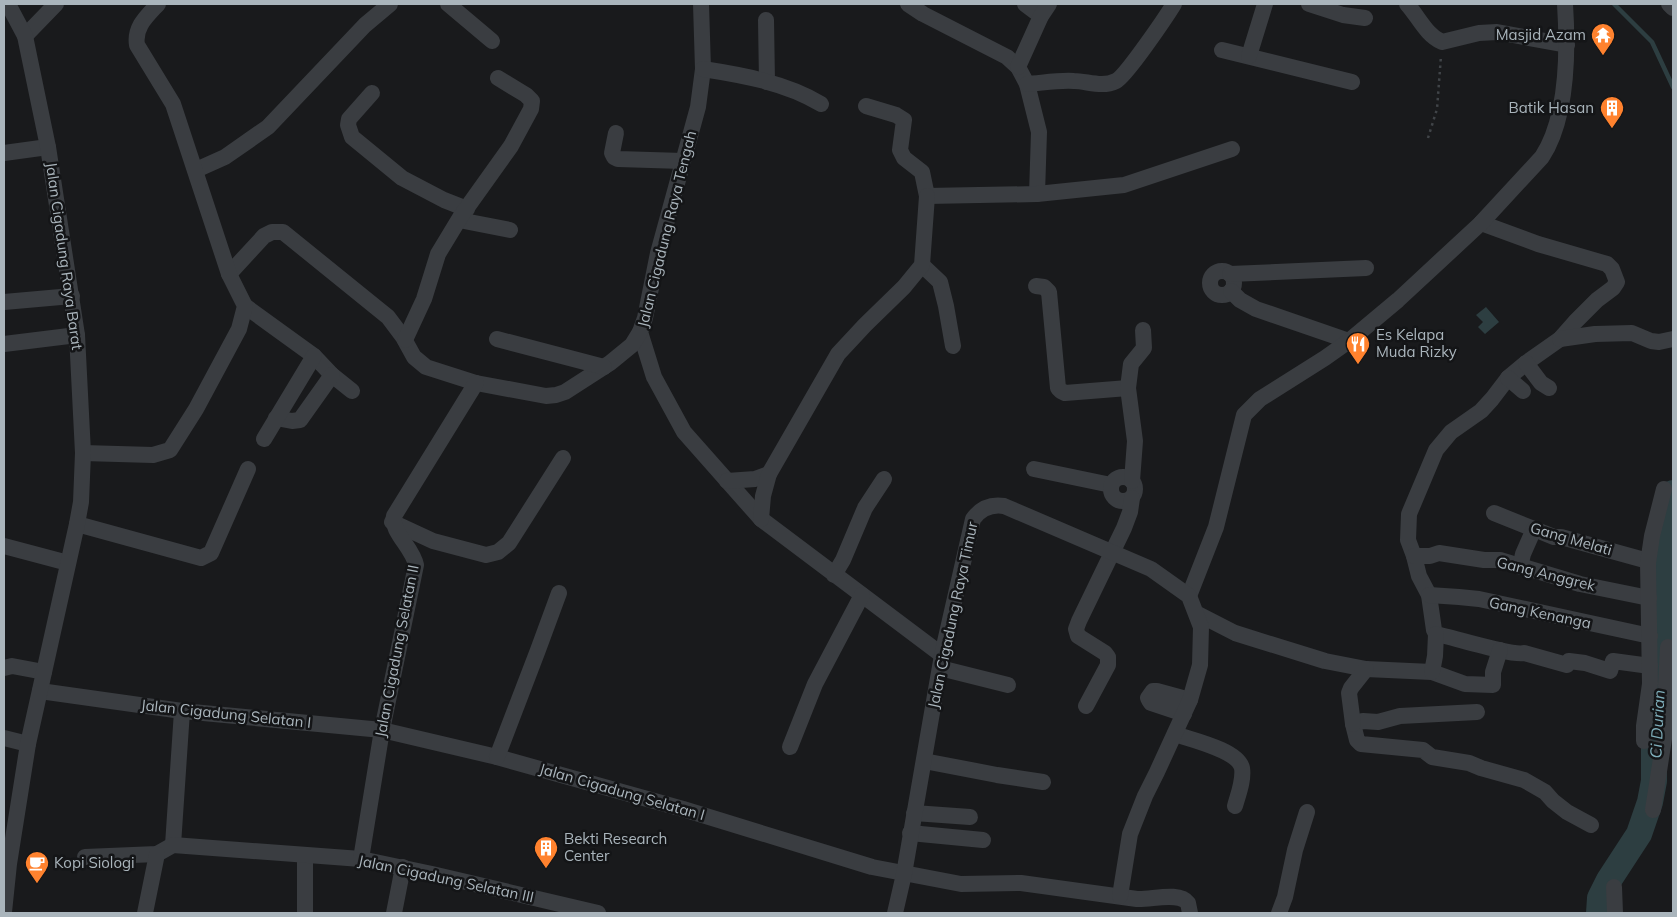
<svg xmlns="http://www.w3.org/2000/svg" width="1677" height="917" font-family="Mulish,sans-serif">
  <style>
    .water { fill: #2d3e41 }
    .lines { fill: none; stroke-linecap: round; stroke-linejoin: round }
    .stream { stroke: #2d3e41; stroke-width: 4.5 }
    .river { stroke: #2d3e41; stroke-width: 26 }
    .path { stroke: #404448; stroke-width: 2.5; stroke-dasharray: 2.5 4; stroke-linecap: butt }
    .minor { stroke: #3a3d41; stroke-width: 16 }
    .labels { text-anchor: middle; stroke-width: 5; stroke-linejoin: round; paint-order: stroke }
    .poi-label { font-size: 15px; fill: #aab5bc; stroke: #141517; text-anchor: start }
    .street-label { font-size: 15px; fill: #aab5bc; stroke: #141517 }
    .water-label { font-size: 16px; font-style: italic; fill: #7faeba; stroke: #141517 }
  </style>
  <rect width="100%" height="100%" fill="#191a1c"/>
  <!-- water -->
  <polygon class="water" points="1486,307 1499,322 1485,334 1478,327 1483,322 1476,315"/>
  <g class="lines">
    <!-- stream -->
    <polyline class="stream" points="1614,4 1652,42 1673,87"/>
    <!-- river -->
    <polyline class="river" points="1599,913 1600,898 1609,880 1639,834 1650,802 1654,781 1654,732 1656,695 1664,660 1662,548 1664,528 1673,493"/>
    <!-- path -->
    <polyline class="path" points="1428,138 1437,109 1441,56"/>
    <!-- minor -->
    <g class="minor">
      <polyline points="448,4 492,41"/>
      <polyline points="701,4 703,69 698,107 658,253 645,318 640,332 654,377 684,432 761,519 942,655"/>
      <polyline points="908,4 923,14 1007,57 1018,67 1027,84 1039,132 1037,194"/>
      <polyline points="1025,4 1041,16"/>
      <polyline points="1309,4 1343,15 1365,18"/>
      <path d="M 1407,4 C 1418,16 1426,35 1442,42 L 1479,33 L 1497,32 L 1567,45"/>
      <polyline points="1669,4 1673,8"/>
      <polyline points="766,20 767,82"/>
      <polyline points="25,36 56,4"/>
      <polyline points="1222,50 1352,82"/>
      <polyline points="1249,56 1265,4"/>
      <polyline points="1018,67 1041,16 1049,4"/>
      <path d="M 703,69 C 742,75 787,83 821,104"/>
      <path d="M 1027,84 C 1042,83 1058,80 1074,81 C 1087,81 1102,88 1116,81 C 1126,76 1166,17 1174,4"/>
      <polyline points="372,93 349,119 348,125 352,137 402,178 444,200 467,209"/>
      <polyline points="866,106 896,115 904,120 900,150 904,158 922,172 927,196 1037,194 1124,185 1232,149"/>
      <polyline points="616,133 612,153 614,157 618,159 683,161"/>
      <polyline points="4,153 48,147"/>
      <polyline points="196,170 225,157 268,127 365,25 390,4"/>
      <polyline points="459,220 510,230"/>
      <path d="M 1481,223 L 1538,244 L 1607,264 L 1612,269 L 1617,282 L 1613,288 L 1597,300 L 1575,322 L 1560,339 L 1526,363 L 1508,378 L 1492,399 L 1481,411 L 1451,432 L 1436,450 L 1409,514 L 1408,540 L 1414,556 L 1419,576 L 1429,595 L 1434,630 L 1436,634 C 1452,637 1512,656 1524,653 L 1567,665 L 1569,661 L 1585,663 L 1610,671 L 1613,661 L 1650,666"/>
      <polyline points="922,265 940,282 946,306 953,346"/>
      <circle cx="1222" cy="283" r="12"/>
      <polyline points="229,274 264,236 272,232 283,232 388,317 403,337 414,357 426,367 476,383 546,396 556,395 565,392 610,363 632,345 640,332"/>
      <polyline points="1230,274 1366,268"/>
      <polyline points="1036,286 1044,287 1049,292 1058,388 1061,391 1065,393 1128,388"/>
      <polyline points="1231,291 1240,300 1256,309 1349,341"/>
      <polyline points="4,302 72,296"/>
      <polyline points="245,306 314,356 332,375 352,391"/>
      <polyline points="497,339 604,367"/>
      <polyline points="1560,339 1595,334 1632,333 1651,341 1659,342 1673,339"/>
      <polyline points="405,340 424,299 438,254 461,216 511,146 531,109 532,101 526,95 498,78"/>
      <polyline points="4,344 77,335"/>
      <polyline points="1526,363 1541,383 1549,388"/>
      <polyline points="1508,378 1523,391"/>
      <polyline points="276,418 292,421 300,420 332,375"/>
      <polyline points="264,439 314,356"/>
      <path d="M 83,453 L 153,455 L 170,450 L 196,409 L 239,329 L 245,306 L 229,274 L 173,104 L 137,45 C 134,27 147,16 158,4"/>
      <polyline points="1034,469 1111,485"/>
      <circle cx="1123" cy="489" r="12"/>
      <polyline points="727,481 755,479 769,474"/>
      <polyline points="1132,481 1135,441 1128,388 1131,364 1144,348 1143,330"/>
      <polyline points="1494,513 1554,537 1561,537 1648,561"/>
      <polyline points="761,519 763,496 769,474 838,354 865,325 904,287 922,265 927,196"/>
      <polyline points="392,522 433,541 486,555 498,552 509,543 563,458"/>
      <polyline points="77,524 201,558 211,553 248,469"/>
      <polyline points="4,546 68,563"/>
      <polyline points="1414,556 1430,556 1439,553 1484,560 1500,560 1580,584 1649,598"/>
      <polyline points="1520,567 1523,554 1534,529"/>
      <polyline points="834,575 843,560 865,508 884,479"/>
      <polyline points="1429,595 1459,597 1479,599 1650,636"/>
      <path d="M 1189,596 L 1216,527 L 1244,415 L 1260,399 L 1325,358 L 1349,341 L 1398,300 L 1481,223 L 1542,157 C 1568,117 1568,50 1565,4"/>
      <polyline points="1196,613 1235,633 1325,661 1366,669 1432,672 1465,684 1493,685 1493,672 1500,650"/>
      <polyline points="4,668 12,666 44,672"/>
      <polyline points="940,668 1008,685"/>
      <polyline points="1432,672 1435,656 1436,634"/>
      <path d="M 40,691 L 182,711 L 382,730 L 497,757 L 683,809 L 872,867 L 961,884 L 1021,883 L 1137,899 C 1151,900 1179,891 1188,903 L 1190,913"/>
      <polyline points="1086,706 1108,665 1108,657 1105,653 1078,636 1076,629 1079,621 1124,528 1130,512 1132,498"/>
      <polyline points="1477,712 1400,716 1378,722 1363,721 1353,724 1357,740 1361,744 1423,750 1432,757 1469,763 1481,768 1524,780 1545,792 1553,801 1567,812 1591,825"/>
      <polyline points="1184,714 1151,703 1149,700 1148,698 1153,691 1157,691 1190,700"/>
      <polyline points="1353,724 1349,693 1351,688 1366,669"/>
      <path d="M 1175,734 C 1192,740 1238,750 1242,768 C 1244,780 1238,795 1235,806"/>
      <polyline points="4,738 28,744"/>
      <polyline points="1644,741 1644,726 1650,684 1648,563 1652,536 1664,489"/>
      <polyline points="790,747 815,684 862,595"/>
      <polyline points="497,757 538,650 559,593"/>
      <polyline points="924,761 997,775 1043,782"/>
      <polyline points="1653,810 1672,687 1666,686 1668,647"/>
      <polyline points="914,813 970,817"/>
      <polyline points="910,833 983,840"/>
      <polyline points="173,845 182,711"/>
      <polyline points="305,855 305,913"/>
      <polyline points="85,857 157,854 173,845 361,859 432,874 598,913"/>
      <path d="M 361,859 L 382,730 L 416,565 C 413,548 390,531 394,516 L 476,383"/>
      <polyline points="1614,887 1615,913"/>
      <polyline points="4,912 9,864 28,744 77,524 81,502 83,453 77,335 48,147 25,36 8,4"/>
      <polyline points="145,913 157,854"/>
      <polyline points="394,913 403,867"/>
      <path d="M 895,913 L 904,874 L 942,655 L 973,519 C 981,508 991,504 1004,506 L 1151,569 L 1189,596 L 1201,627 L 1200,665 L 1190,700 L 1157,772 L 1145,796 L 1130,834 L 1120,896"/>
      <polyline points="1279,913 1285,897 1295,850 1307,812"/>
    </g>
  </g>
  <!-- icons -->
  <defs>
    <g id="temple-pin" transform="scale(1.25)"><path d="M0 17L-7.5 6A9.5 9.5 0 1 1 7.5 6Z" fill="#ff822e" stroke="#141517"/><path d="M0-6L5-2H3V0L6.5 2.5H4V6H1.5V3h-3V6H-4V2.5H-6.5L-3 0V-2H-5Z" fill="#fff"/></g>
    <g id="building-pin" transform="scale(1.25)"><path d="M0 17L-7.5 6A9.5 9.5 0 1 1 7.5 6Z" fill="#ff822e" stroke="#141517"/><path d="M-4-6H4V6H1V3H-1V6H-4ZM-2.5-4.3h1.7v1.8h-1.7ZM.8-4.3h1.7v1.8H.8ZM-2.5-1h1.7V.8h-1.7ZM.8-1h1.7V.8H.8Z" fill="#fff"/></g>
    <g id="restaurant-pin" transform="scale(1.25)"><path d="M0 17L-7.5 6A9.5 9.5 0 1 1 7.5 6Z" fill="#ff822e" stroke="#141517"/><path d="M-5-6h1v4h1v-4h1v4h1v-4h1v5L-1.5 .5V6h-2V.5L-5-1ZM5-6V6H3V1.5H1.5Q1.5-4 5-6Z" fill="#fff"/></g>
    <g id="cafe-pin" transform="scale(1.25)"><path d="M0 17L-7.5 6A9.5 9.5 0 1 1 7.5 6Z" fill="#ff822e" stroke="#141517"/><path d="M-5.5-4.5H6V0H3Q3 3.5 0 3.5H-2.5Q-5.5 3.5-5.5 0ZM3-3.2v2h1.7v-2ZM-6 4.5H4V6H-6Z" fill="#fff"/></g>
  </defs>
  <g fill-rule="evenodd">
    <use href="#temple-pin" x="1603" y="35"/>
    <use href="#building-pin" x="1612" y="108"/>
    <use href="#restaurant-pin" x="1358" y="344"/>
    <use href="#building-pin" x="546" y="848"/>
    <use href="#cafe-pin" x="37" y="863"/>
  </g>
  <g class="labels">
    <!-- poi labels -->
    <g class="poi-label">
      <text x="1586" y="40" text-anchor="end">Masjid Azam</text>
      <text x="1594" y="113" text-anchor="end">Batik Hasan</text>
      <text x="1376" y="340">Es Kelapa<tspan x="1376" dy="17">Muda Rizky</tspan></text>
      <text x="564" y="844">Bekti Research<tspan x="564" dy="17">Center</tspan></text>
      <text x="54" y="868">Kopi Siologi</text>
    </g>
    <!-- street labels -->
    <g class="street-label">
      <text transform="translate(667 229) rotate(-76)" y="5">Jalan Cigadung Raya Tengah</text>
      <text transform="translate(64 256) rotate(82)" y="5">Jalan Cigadung Raya Barat</text>
      <text transform="translate(1571 539) rotate(16)" y="5">Gang Melati</text>
      <text transform="translate(1546 574) rotate(14)" y="5">Gang Anggrek</text>
      <text transform="translate(1540 613) rotate(12)" y="5">Gang Kenanga</text>
      <text transform="translate(953 615) rotate(-78)" y="5">Jalan Cigadung Raya Timur</text>
      <text transform="translate(397 651) rotate(-79)" y="5">Jalan Cigadung Selatan II</text>
      <text transform="translate(226 714) rotate(6)" y="5">Jalan Cigadung Selatan I</text>
      <text transform="translate(622 792) rotate(16)" y="5">Jalan Cigadung Selatan I</text>
      <text transform="translate(446 879) rotate(12)" y="5">Jalan Cigadung Selatan III</text>
    </g>
    <!-- water labels -->
    <g class="water-label">
      <text transform="translate(1657 724) rotate(-87)" y="6">Ci Durian</text>
    </g>
  </g>
  <!-- border -->
  <rect width="1677" height="917" fill="none" stroke="#aab5bc" stroke-width="10"/>
</svg>
